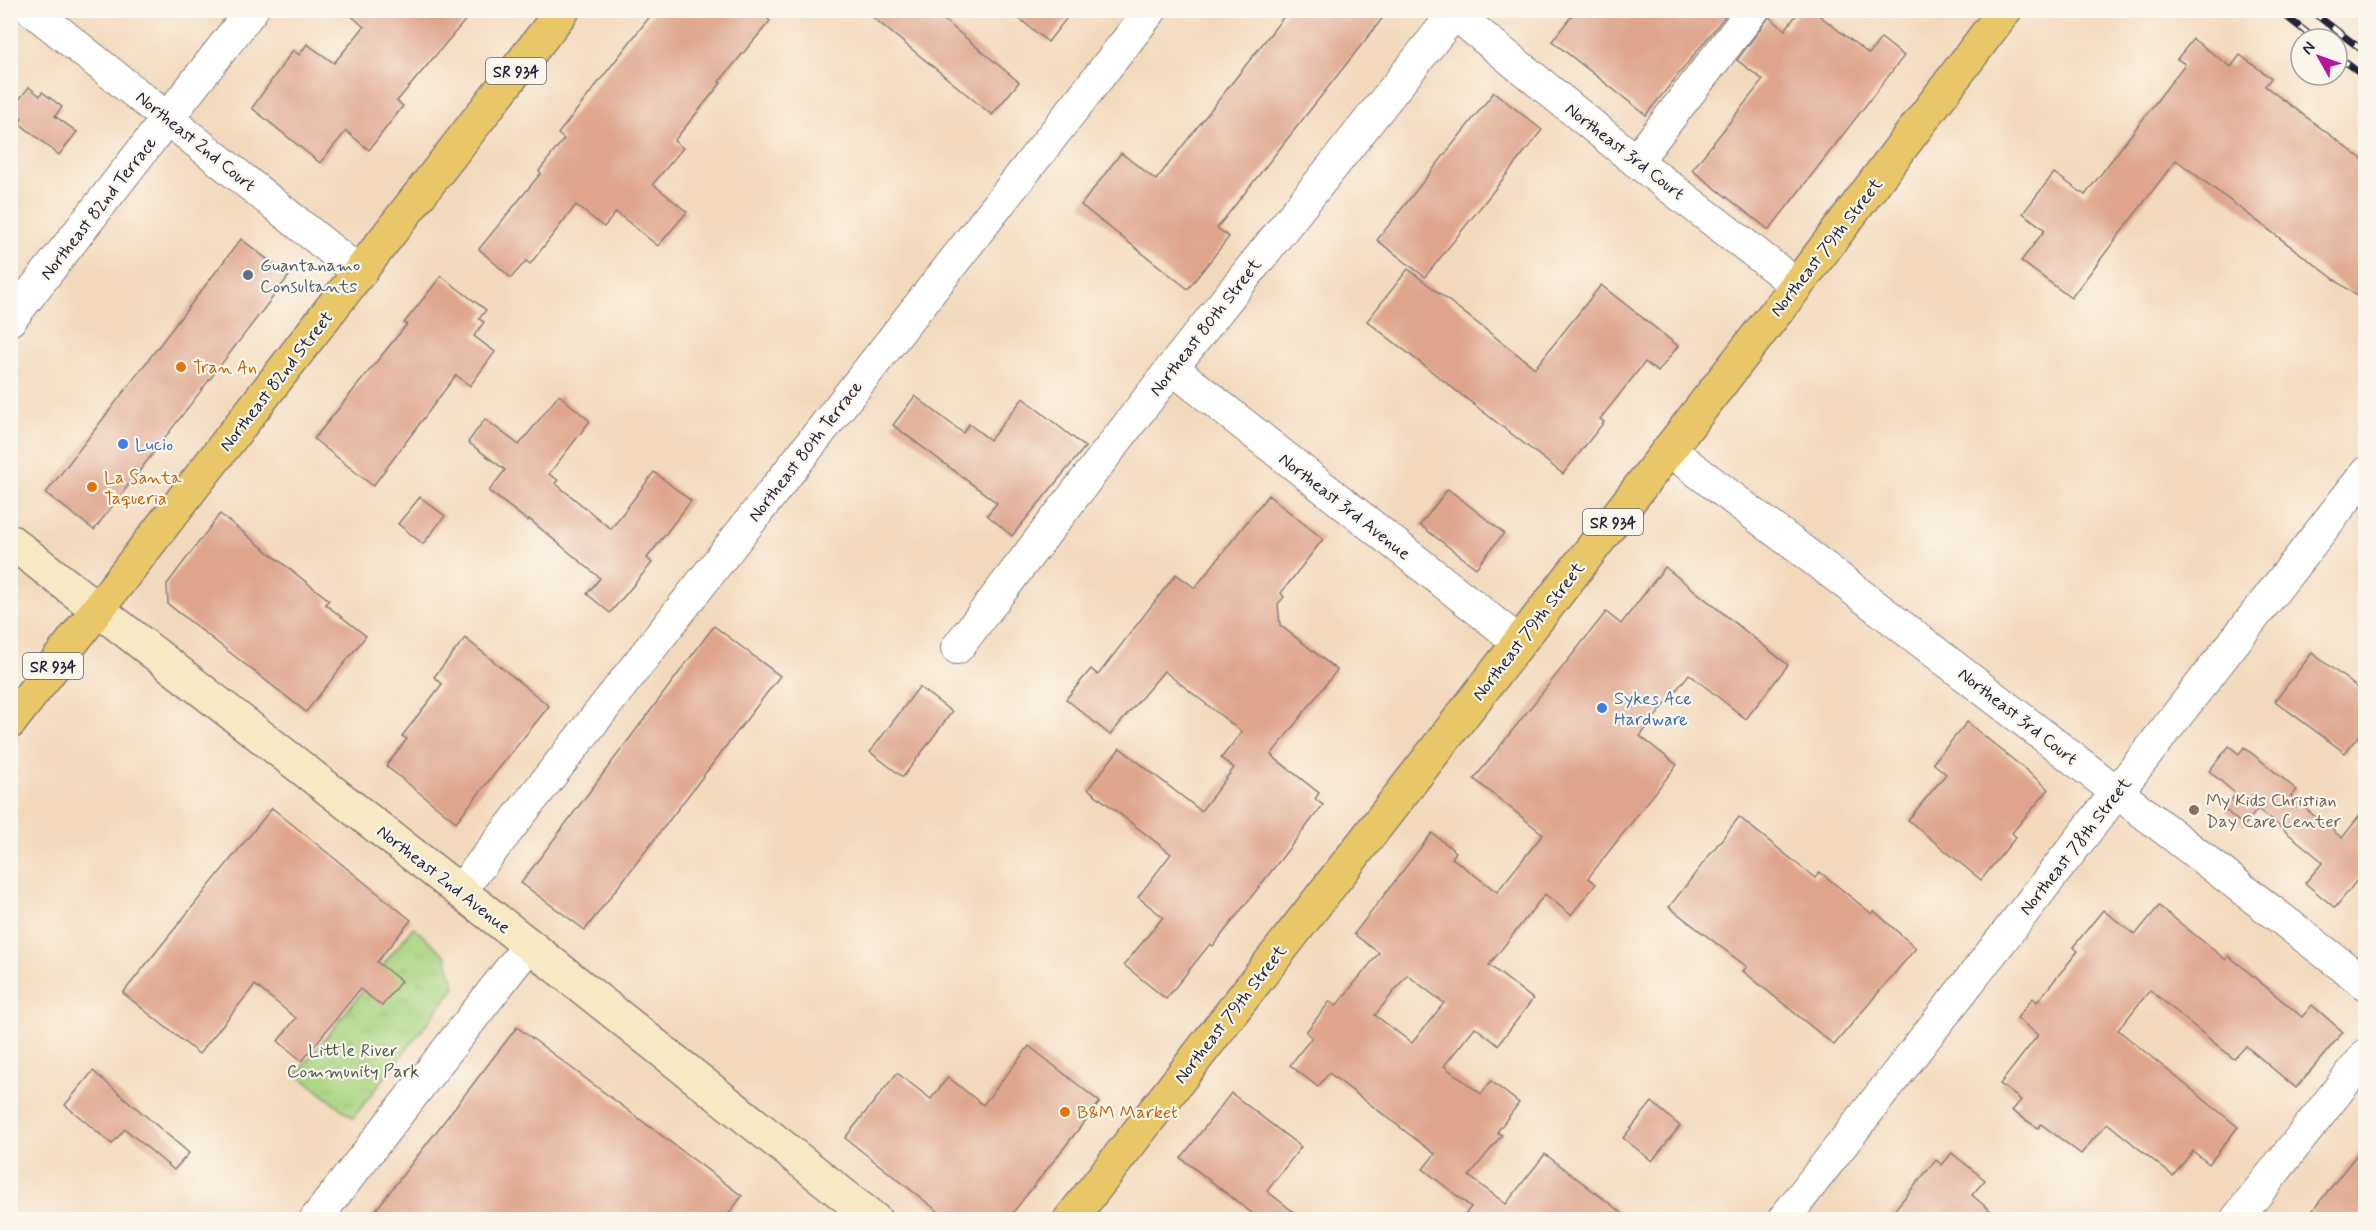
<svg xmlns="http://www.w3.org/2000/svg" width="2376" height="1230" font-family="Mynerve,sans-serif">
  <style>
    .grass { fill: url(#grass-tufts); stroke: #667b5e; stroke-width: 1.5 }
    .building { fill: #dfa58c; fill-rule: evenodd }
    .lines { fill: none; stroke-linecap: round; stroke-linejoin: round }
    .minor-casing { stroke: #8a7e7c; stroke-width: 34 }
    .secondary-casing { stroke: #8a7e7c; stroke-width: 36 }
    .primary-casing { stroke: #8a7e7c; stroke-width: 36 }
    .minor { stroke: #fff; stroke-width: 32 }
    .secondary { stroke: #f6e9c3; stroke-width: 33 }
    .primary { stroke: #e9c769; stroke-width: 33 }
    .rail-casing { stroke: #22223b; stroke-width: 7 }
    .rail { stroke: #fbf7ec; stroke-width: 4.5; stroke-dasharray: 14; stroke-linecap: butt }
    .service-dot { fill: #5c6f8a; stroke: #fbf7ec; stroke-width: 2 }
    .food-dot { fill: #e8710a; stroke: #fbf7ec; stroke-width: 2 }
    .shop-dot { fill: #3f7fe0; stroke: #fbf7ec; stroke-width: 2 }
    .education-dot { fill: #8d6e63; stroke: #fbf7ec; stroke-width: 2 }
    .labels { text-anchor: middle; stroke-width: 4.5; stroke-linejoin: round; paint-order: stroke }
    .shield { fill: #fbf7ec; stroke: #636270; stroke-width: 1.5 }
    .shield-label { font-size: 16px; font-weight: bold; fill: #22223b }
    .street-label { font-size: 18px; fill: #22223b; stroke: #fbf7ec }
    .service-label { font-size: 18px; fill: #4e5e75; stroke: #fbf7ec; text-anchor: start }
    .food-label { font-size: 18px; fill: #c56008; stroke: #fbf7ec; text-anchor: start }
    .shop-label { font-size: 18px; fill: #366cbe; stroke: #fbf7ec; text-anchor: start }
    .education-label { font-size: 18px; fill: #785e54; stroke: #fbf7ec; text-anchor: start }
    .park-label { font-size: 18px; fill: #4a5750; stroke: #fbf7ec }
  </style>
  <defs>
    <pattern id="grass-tufts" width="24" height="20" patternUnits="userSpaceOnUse" patternTransform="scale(1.5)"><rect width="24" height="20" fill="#a9d480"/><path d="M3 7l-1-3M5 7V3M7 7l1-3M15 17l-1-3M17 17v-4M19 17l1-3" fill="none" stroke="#91b670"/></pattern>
  </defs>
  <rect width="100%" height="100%" fill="#fbf7ec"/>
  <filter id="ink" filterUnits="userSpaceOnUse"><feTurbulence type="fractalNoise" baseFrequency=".0167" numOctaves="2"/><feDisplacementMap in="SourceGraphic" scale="12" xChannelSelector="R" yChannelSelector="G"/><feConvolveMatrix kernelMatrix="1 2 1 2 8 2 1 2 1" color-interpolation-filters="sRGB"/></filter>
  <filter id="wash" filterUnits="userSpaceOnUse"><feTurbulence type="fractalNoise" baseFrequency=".008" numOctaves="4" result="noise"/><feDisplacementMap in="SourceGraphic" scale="24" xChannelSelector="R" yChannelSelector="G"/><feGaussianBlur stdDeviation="1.35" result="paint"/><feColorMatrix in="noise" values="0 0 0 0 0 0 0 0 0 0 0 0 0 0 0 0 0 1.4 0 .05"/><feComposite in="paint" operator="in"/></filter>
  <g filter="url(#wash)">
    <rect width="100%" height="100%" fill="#f3d9bc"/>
    <!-- grass -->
    <polygon class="grass" points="413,927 446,956 455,987 353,1118 297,1074"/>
    <g id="blocks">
      <!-- building -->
      <g class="building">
        <polygon points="345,10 474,10 397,101 403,106 369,150 346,131 320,163 252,108 293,50 299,55 307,44 334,63 364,27"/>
        <polygon points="655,10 758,10 770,21 719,82 721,83 674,141 683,148 653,184 687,212 658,246 616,212 604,227 576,205 530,264 526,261 511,278 479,249 541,173 539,171 564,139 558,134"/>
        <polygon points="864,10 932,10 1019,82 992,115"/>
        <polygon points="1009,10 1073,10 1048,42"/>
        <polygon points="1289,10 1389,10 1217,228 1229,237 1188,289 1081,205 1121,153 1156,180"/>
        <polygon points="1576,10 1730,10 1646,115 1552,41"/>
        <polygon points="1800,10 1812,10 1869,54 1881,38 1904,56 1769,230 1692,170 1763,80 1737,60 1769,17 1785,30"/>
        <polygon points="2193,39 2231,67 2240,55 2271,78 2265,86 2366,162 2366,303 2176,160 2071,298 2021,261 2045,230 2023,213 2054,173 2085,195 2185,64 2177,59"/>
        <polygon points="29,87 40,96 42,92 62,107 55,116 77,132 59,155 19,123 22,119 11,110"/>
        <polygon points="1494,92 1542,130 1425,277 1377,240"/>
        <polygon points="241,239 289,276 94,530 46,493"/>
        <polygon points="1408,269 1535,368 1601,285 1678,346 1658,372 1645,362 1600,419 1604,422 1563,474 1367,321"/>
        <polygon points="441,276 486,310 479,319 484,322 474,336 495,352 470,386 456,375 373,486 314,439 407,324 404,323"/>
        <polygon points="559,395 590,421 549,474 558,480 555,483 611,529 654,472 691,501 647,558 652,563 610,613 587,594 600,578 529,519 528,521 489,491 505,470 468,442 485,419 519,445"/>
        <polygon points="915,396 963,433 969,424 990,440 1023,398 1085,447 1012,536 987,515 997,503 893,425"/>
        <polygon points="1448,489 1504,533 1476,568 1420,525"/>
        <polygon points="1268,495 1323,539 1281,593 1284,597 1278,604 1280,625 1337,670 1271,755 1319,793 1315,799 1323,805 1213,946 1210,944 1166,999 1124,965 1163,917 1138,897 1171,854 1088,789 1120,748 1201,811 1234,768 1221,758 1242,732 1164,671 1110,735 1066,699 1091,669 1098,675 1176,574 1195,588"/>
        <polygon points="420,497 445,516 423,544 398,524"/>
        <polygon points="220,514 329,600 325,604 366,636 306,712 168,604 167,584"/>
        <path d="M 1665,567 L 1788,665 L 1746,719 L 1689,674 L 1640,736 L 1677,765 L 1588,878 L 1596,884 L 1571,915 L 1545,894 L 1489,965 L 1533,999 L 1498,1045 L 1475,1027 L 1444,1066 L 1481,1094 L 1491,1081 L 1519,1103 L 1497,1132 L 1502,1135 L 1469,1176 L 1506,1204 L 1545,1154 L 1631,1220 L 1461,1220 L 1471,1207 L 1423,1169 L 1435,1154 L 1329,1073 L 1318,1087 L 1290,1065 L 1312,1037 L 1306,1032 L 1330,1001 L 1336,1006 L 1379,953 L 1354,934 L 1432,833 L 1456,852 L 1452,858 L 1497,892 L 1543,834 L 1474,779 L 1606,612 L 1621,624 ZM 1407,975 L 1444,1003 L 1412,1043 L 1375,1015 Z"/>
        <polygon points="714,626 780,676 585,930 521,883"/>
        <polygon points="465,638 549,706 456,822 386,766 407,739 402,736 442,684 434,677"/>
        <polygon points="2312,653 2366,694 2366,726 2345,753 2275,701"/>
        <polygon points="919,687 952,712 903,777 870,752"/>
        <polygon points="1967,722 2049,789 2012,833 2016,837 1981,880 1908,820 1946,774 1933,763"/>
        <polygon points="2229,746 2239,754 2244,747 2297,790 2291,797 2342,838 2366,808 2366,869 2335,908 2305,883 2323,862 2258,809 2244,826 2224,809 2236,794 2209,771"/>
        <polygon points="272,808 411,920 377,962 401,981 382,1006 360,989 302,1061 278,1041 296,1018 255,985 199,1054 123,993"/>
        <polygon points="1739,817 1815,878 1820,872 1872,914 1874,911 1916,948 1834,1045 1743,971 1747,967 1669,907"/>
        <polygon points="2159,906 2226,960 2229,956 2302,1017 2312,1005 2343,1032 2296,1088 2246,1046 2234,1059 2150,990 2118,1030 2238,1127 2209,1164 2193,1151 2173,1176 2107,1123 2081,1154 2041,1124 2038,1128 2012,1111 2021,1100 2000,1084 2038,1035 2017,1018 2033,998 2037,1002 2078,951 2073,947 2103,910 2135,935"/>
        <polygon points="517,1027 742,1196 724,1220 368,1220"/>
        <polygon points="1029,1046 1100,1102 1007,1220 949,1220 845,1138 897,1073 931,1099 948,1077 983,1105"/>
        <polygon points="93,1071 189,1153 174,1170 125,1129 112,1144 65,1105"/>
        <polygon points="1231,1093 1301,1147 1267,1191 1304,1220 1261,1220 1181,1158"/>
        <polygon points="1652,1102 1680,1126 1652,1161 1623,1138"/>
        <polygon points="2366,1143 2366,1220 2305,1220"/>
        <polygon points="1952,1153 1985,1180 1972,1195 2001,1220 1886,1220 1936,1160 1942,1165"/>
      </g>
    </g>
  </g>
  <g filter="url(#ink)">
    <use href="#blocks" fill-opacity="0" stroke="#8a7e7c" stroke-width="1.5"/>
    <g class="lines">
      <!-- minor casing -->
      <g class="minor-casing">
        <g id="minor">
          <polyline points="32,10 360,273"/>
          <polyline points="1455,14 1636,161 1797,285"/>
          <polyline points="1636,161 1753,10"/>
          <polyline points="10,320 252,10"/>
          <polyline points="1172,368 1519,642"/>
          <polyline points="1669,450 1857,592 2366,984"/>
          <polyline points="957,648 1172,368 1457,10"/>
          <polyline points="460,891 1151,10"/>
          <polyline points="315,1220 529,945"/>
          <polyline points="1783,1220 2366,473"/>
          <polyline points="2236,1220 2366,1055"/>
        </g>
      </g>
      <!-- secondary casing -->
      <g class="secondary-casing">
        <polyline id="secondary" points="10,541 529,945 875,1220"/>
      </g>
      <!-- primary casing -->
      <g class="primary-casing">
        <g id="primary">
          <polyline points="10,722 563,10"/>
          <polyline points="1070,1220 1797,285 2005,10"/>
        </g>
      </g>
      <!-- minor -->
      <use href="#minor" class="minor"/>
      <!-- secondary -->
      <use href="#secondary" class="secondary"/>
      <!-- primary -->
      <use href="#primary" class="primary"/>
      <!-- rail casing -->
      <g class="rail-casing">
        <g id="rail">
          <polyline points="2278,10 2315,39"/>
          <polyline points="2310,10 2366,53"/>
          <polyline points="2337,56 2366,78"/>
        </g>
      </g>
      <!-- rail -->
      <use href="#rail" class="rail"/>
    </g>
  </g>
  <!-- markers -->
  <circle class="service-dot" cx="248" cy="275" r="6"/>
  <g class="food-dot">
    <circle cx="181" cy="367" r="6"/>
    <circle cx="92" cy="487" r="6"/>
    <circle cx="1065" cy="1112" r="6"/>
  </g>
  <g class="shop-dot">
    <circle cx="123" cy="444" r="6"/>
    <circle cx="1602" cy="708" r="6"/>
  </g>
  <circle class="education-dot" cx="2194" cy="810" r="6"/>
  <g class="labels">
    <!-- shield labels -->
    <g class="shield">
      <rect x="486" y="58" width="60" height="26" rx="4.5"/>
      <rect x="1583" y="509" width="60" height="26" rx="4.5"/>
      <rect x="23" y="653" width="60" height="26" rx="4.5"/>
    </g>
    <g class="shield-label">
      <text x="516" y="77">SR 934</text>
      <text x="1613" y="528">SR 934</text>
      <text x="53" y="672">SR 934</text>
    </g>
    <!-- street labels -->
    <g class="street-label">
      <text transform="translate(196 141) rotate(39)" y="6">Northeast 2nd Court</text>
      <text transform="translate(1625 151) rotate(38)" y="6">Northeast 3rd Court</text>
      <text transform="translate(98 208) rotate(-52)" y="6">Northeast 82nd Terrace</text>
      <text transform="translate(1826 247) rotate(-52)" y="6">Northeast 79th Street</text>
      <text transform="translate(1205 327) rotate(-52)" y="6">Northeast 80th Street</text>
      <text transform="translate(276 381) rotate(-52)" y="6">Northeast 82nd Street</text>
      <text transform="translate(805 451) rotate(-52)" y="6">Northeast 80th Terrace</text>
      <text transform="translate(1345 506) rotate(38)" y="6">Northeast 3rd Avenue</text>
      <text transform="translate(1528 631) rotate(-52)" y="6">Northeast 79th Street</text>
      <text transform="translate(2018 716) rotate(38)" y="6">Northeast 3rd Court</text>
      <text transform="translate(2075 846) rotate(-52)" y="6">Northeast 78th Street</text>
      <text transform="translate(444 879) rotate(38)" y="6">Northeast 2nd Avenue</text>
      <text transform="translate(1230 1014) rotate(-52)" y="6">Northeast 79th Street</text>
    </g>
    <!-- service labels -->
    <g class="service-label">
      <text x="260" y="271">Guantanamo<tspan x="260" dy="21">Consultants</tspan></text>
    </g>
    <!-- food labels -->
    <g class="food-label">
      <text x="193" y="373">Tran An</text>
      <text x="104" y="483">La Santa<tspan x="104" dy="21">Taqueria</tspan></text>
      <text x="1077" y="1118">B&amp;M Market</text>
    </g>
    <!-- shop labels -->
    <g class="shop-label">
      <text x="135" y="450">Lucio</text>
      <text x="1614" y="704">Sykes Ace<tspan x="1614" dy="21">Hardware</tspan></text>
    </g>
    <!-- education labels -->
    <g class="education-label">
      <text x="2206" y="806">My Kids Christian<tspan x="2206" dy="21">Day Care Center</tspan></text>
    </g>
    <!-- park labels -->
    <g class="park-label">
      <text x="353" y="1056">Little River<tspan x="353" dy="21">Community Park</tspan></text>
    </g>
  </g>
  <!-- margin -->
  <rect width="2376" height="1230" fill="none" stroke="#fbf7ec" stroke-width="36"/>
  <!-- north arrow -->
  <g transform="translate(2319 57) rotate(310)"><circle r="28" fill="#fbf7ec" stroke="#a4a2a5" stroke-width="1.5"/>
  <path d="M0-4.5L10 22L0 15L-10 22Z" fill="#b5179e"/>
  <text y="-9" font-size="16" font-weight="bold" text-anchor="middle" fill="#22223b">N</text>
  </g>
</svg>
